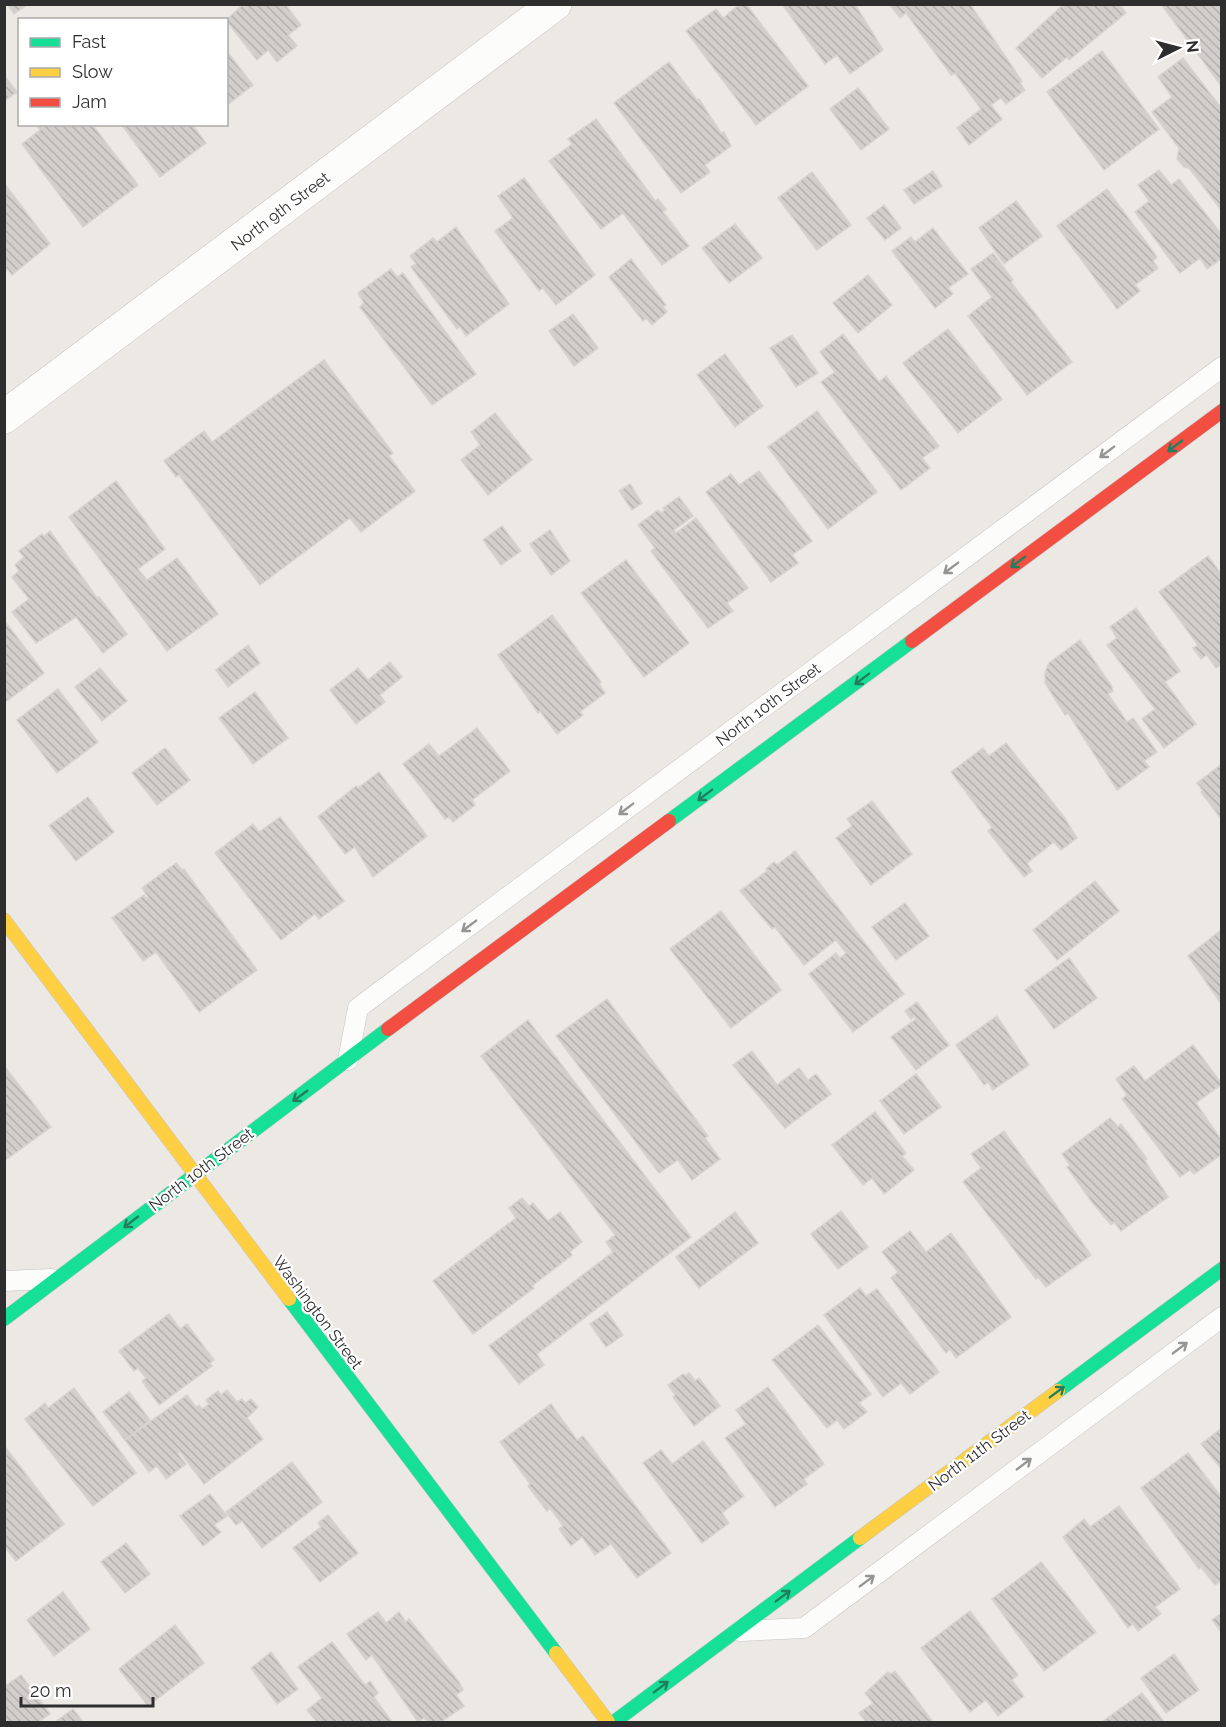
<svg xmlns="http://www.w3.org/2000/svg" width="1226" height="1727" font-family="Raleway,sans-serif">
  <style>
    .building { fill: url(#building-back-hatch); stroke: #d7d4d0; stroke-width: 1.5 }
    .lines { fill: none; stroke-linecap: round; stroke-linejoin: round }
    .lane-casing { stroke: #c5c4c5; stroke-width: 21 }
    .street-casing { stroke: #c5c4c5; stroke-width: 34 }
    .fast-casing { stroke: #c5c4c5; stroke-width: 15 }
    .slow-casing { stroke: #c5c4c5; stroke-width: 15 }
    .jam-casing { stroke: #c5c4c5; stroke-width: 15 }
    .lane { stroke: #fcfcfb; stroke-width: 20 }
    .street { stroke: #fcfcfb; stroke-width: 33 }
    .fast { stroke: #16e098; stroke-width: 14 }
    .slow { stroke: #ffcf43; stroke-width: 14 }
    .jam { stroke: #f24e42; stroke-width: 14 }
    .oneway { stroke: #237e5e }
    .oneway2 { stroke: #959594 }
    .labels { text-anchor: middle; stroke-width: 4.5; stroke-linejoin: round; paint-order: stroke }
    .street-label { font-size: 16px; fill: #2e2e2e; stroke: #fff }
  </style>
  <defs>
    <pattern id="building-back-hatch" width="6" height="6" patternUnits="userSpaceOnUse" patternTransform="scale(1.5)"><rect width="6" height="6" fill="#d1cecb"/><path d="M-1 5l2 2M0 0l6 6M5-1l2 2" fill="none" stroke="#b4b1af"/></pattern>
  </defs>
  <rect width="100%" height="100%" fill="#ece8e4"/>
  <!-- building -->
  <g class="building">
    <polygon points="7,4 28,4 14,14"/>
    <polygon points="285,4 301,25 288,35 297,46 277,62 268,50 257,60 226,20 244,4"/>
    <polygon points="740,4 746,4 808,86 756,125 686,31 716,9 723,18"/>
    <polygon points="782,4 855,4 883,50 850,74 837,55 825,64"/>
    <polygon points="889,4 970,4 1022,81 1020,83 1025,90 1006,104 1001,98 991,105 1002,119 969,145 957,128 981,109 955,73 951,75 906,13 900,18"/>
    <polygon points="1064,4 1119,4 1126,13 1069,60 1067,57 1042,78 1016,48"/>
    <polygon points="1161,4 1222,4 1222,87"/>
    <polygon points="226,50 253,85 226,106"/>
    <polygon points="1102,51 1159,129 1104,170 1047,92"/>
    <polygon points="1183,58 1222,109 1222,211 1189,168 1184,167 1177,159 1179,148 1152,112 1172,97 1158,77"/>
    <polygon points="669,62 697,100 699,99 721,133 724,132 731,146 705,165 710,172 681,193 614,103"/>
    <polygon points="4,75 17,92 4,101"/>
    <polygon points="858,88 889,129 861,150 830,109"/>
    <polygon points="596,119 655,201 658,199 666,209 663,212 689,246 662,265 623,213 601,229 549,161 572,144 568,139"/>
    <polygon points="41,124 92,124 138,185 83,227 22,144 40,130 38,127"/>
    <polygon points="121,124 192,124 206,143 160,177"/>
    <polygon points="1159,170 1171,185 1179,179 1222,235 1222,258 1207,269 1200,258 1180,273 1135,212 1149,201 1138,185"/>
    <polygon points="933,171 942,186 914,204 904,190"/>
    <polygon points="812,172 851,225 817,250 778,198"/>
    <polygon points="524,178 595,275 556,305 543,288 539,291 495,231 513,218 498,196"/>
    <polygon points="4,183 50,244 12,275 7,269 4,271"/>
    <polygon points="1107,189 1157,257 1153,261 1158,268 1135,285 1140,291 1117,309 1057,226"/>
    <polygon points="1016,201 1042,236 1004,264 979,228"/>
    <polygon points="884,205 901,228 885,240 867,218"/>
    <polygon points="735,224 762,258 729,283 702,248"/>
    <polygon points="456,227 509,304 466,336 460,327 457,329 411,267 416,264 410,256 433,238 437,242"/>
    <polygon points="933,228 968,274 948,288 953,294 935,308 892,251 911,237 915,242"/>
    <polygon points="993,253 1013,280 1011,282 1072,362 1027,395 968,316 992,297 971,269"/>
    <polygon points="631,259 666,305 663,307 667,312 652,325 646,318 643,321 609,277"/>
    <polygon points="391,269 397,277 403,273 476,374 432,405 360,307 364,303 358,293"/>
    <polygon points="868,275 892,305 858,333 833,303"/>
    <polygon points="573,314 598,348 574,366 549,331"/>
    <polygon points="948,329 1002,399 958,433 903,363"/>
    <polygon points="843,334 879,382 886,376 939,446 922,458 930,468 901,490 821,382 835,372 820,352"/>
    <polygon points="792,335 818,373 796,387 770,348"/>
    <polygon points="725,354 763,406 735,427 697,375"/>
    <polygon points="324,360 393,453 389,456 415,491 361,532 350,518 260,585 179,475 176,477 164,461 204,431 212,442"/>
    <polygon points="817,411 877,492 828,529 768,447"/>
    <polygon points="495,413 532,460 488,495 461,460 480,445 471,432"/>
    <polygon points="759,471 812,541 792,555 798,563 771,582 706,492 731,474 739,485"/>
    <polygon points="116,481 165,549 138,569 147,580 177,558 218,614 167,651 69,517"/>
    <polygon points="630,484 642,503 632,510 619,491"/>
    <polygon points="679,497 693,516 674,530 676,533 696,518 748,588 727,603 733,611 708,628 651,551 655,548 638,525 658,510 661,513 665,510 663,508"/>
    <polygon points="502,526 521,551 501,565 483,540"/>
    <polygon points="550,530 570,561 551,575 530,544"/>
    <polygon points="50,531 97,598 99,597 127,634 103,653 76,617 36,643 12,612 29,599 12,577 19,571 15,565 24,557 19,551 42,534 44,536"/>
    <polygon points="1208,556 1222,575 1222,664 1216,668 1207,655 1201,659 1193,648 1198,645 1159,592"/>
    <polygon points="626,560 689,643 644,677 581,593"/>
    <polygon points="1136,608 1180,671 1165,682 1196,724 1164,748 1142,719 1155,709 1107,645 1117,638 1110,627"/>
    <polygon points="552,615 601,682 599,684 605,693 580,712 583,715 557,734 540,711 538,713 498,655"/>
    <polygon points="4,620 44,673 4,703"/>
    <polygon points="1080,640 1111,685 1113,691 1108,694 1127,722 1133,718 1157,752 1144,761 1149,767 1117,790 1068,713 1065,715 1045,683 1045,673 1049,663"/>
    <polygon points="248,645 260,663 228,687 216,670"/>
    <polygon points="390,662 402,677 380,695 385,702 356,724 330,690 358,668 368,680"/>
    <polygon points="100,668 127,701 102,721 75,687"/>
    <polygon points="58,689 98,742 57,773 17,720"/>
    <polygon points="255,692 288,738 253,764 219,718"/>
    <polygon points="477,728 510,771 472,800 475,805 453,822 449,817 445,819 403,764 429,744 439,756"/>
    <polygon points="1006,743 1064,817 1077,838 1061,850 1054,842 1027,863 1032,871 1024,877 988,831 992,827 951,772 983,748 989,756"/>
    <polygon points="165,748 190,780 157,805 132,773"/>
    <polygon points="1222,764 1222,820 1201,792 1203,791 1197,783"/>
    <polygon points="379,772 427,836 373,877 355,847 345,854 318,817 356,786 358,788"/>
    <polygon points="88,797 114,832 76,861 49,826"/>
    <polygon points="872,801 912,854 871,885 836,838 852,826 847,819"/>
    <polygon points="280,817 344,901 319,919 315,914 281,940 215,853 253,824 259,832"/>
    <polygon points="795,851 904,994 853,1032 809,974 836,953 840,958 846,953 836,940 804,965 775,927 772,929 740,891 767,871 766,869 774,862 777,865"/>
    <polygon points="176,863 182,870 184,869 257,970 199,1012 156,952 143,961 112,918 144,895 146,899 148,897 142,888"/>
    <polygon points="1095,881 1119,911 1057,960 1033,930"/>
    <polygon points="905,903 929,936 896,960 872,927"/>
    <polygon points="721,911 781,990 731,1028 670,949"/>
    <polygon points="1220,931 1222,933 1222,1005 1188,956"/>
    <polygon points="1069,958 1097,998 1054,1029 1025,990"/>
    <polygon points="607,999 708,1136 705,1138 720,1159 692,1180 678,1160 659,1173 556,1036"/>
    <polygon points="917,1002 949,1045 916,1070 891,1037 916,1019 914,1016 911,1019 905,1011"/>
    <polygon points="997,1016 1029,1065 993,1090 988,1082 984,1085 956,1045"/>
    <polygon points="528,1020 691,1237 537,1354 544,1365 519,1384 489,1346 613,1252 606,1242 615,1235 481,1056"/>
    <polygon points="1193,1045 1222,1084 1196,1103 1222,1141 1222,1154 1194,1174 1190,1170 1180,1177 1122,1099 1127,1095 1116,1079 1134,1066 1145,1081"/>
    <polygon points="752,1051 777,1085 799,1068 808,1080 816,1074 831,1094 785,1128 733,1065"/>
    <polygon points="6,1068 51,1127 4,1161 4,1069"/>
    <polygon points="916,1074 941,1107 904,1134 880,1101"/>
    <polygon points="875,1112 906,1153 902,1156 914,1170 884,1194 872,1178 863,1185 832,1145"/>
    <polygon points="1110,1118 1118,1127 1121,1124 1147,1159 1145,1161 1168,1197 1121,1231 1114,1222 1111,1225 1091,1201 1067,1167 1070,1165 1062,1154"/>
    <polygon points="1004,1131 1091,1255 1046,1287 1038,1277 1036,1279 963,1182 981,1168 971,1154"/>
    <polygon points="522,1198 529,1206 533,1203 548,1221 560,1212 582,1242 570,1252 572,1255 532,1286 534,1288 473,1334 433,1281 516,1218 509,1208"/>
    <polygon points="841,1211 868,1247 838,1269 811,1234"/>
    <polygon points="735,1212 758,1243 699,1288 676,1257"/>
    <polygon points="910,1231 926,1252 951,1233 1011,1317 956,1358 950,1349 946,1353 891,1278 898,1272 882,1252"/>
    <polygon points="860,1288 866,1296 877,1289 939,1372 910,1394 901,1383 883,1397 824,1315"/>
    <polygon points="607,1312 623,1335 606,1347 590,1324"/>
    <polygon points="169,1314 180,1329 187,1324 214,1360 210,1363 212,1366 159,1405 142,1381 146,1378 138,1368 134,1371 119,1351"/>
    <polygon points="818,1325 871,1394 859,1403 867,1412 844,1429 837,1420 827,1428 772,1360"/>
    <polygon points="689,1373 695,1381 699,1378 720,1406 694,1426 673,1397 675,1395 668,1385 683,1374 685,1376"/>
    <polygon points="768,1387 824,1464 804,1479 807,1484 775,1507 725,1438 746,1424 736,1410"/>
    <polygon points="74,1388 136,1473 93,1506 25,1419 45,1403 48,1408"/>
    <polygon points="227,1390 237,1402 242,1399 245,1403 251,1399 258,1407 247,1418 263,1439 204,1484 180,1452 178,1454 186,1464 166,1479 157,1466 149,1472 125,1440 187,1395 196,1407 199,1405 202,1409 209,1404 206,1400 218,1391 221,1395"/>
    <polygon points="129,1392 150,1420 125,1440 103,1412"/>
    <polygon points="551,1404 577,1440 583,1436 671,1553 637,1578 611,1544 595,1555 582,1537 571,1546 559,1529 563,1526 550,1508 547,1511 528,1486 530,1484 500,1442"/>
    <polygon points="1222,1428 1222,1470 1201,1444"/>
    <polygon points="703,1441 744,1496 722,1513 729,1523 702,1543 643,1463 661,1450 672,1464"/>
    <polygon points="6,1448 64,1524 16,1561 4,1546"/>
    <polygon points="1188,1453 1222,1498 1222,1580 1215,1585 1201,1567 1199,1569 1141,1488"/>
    <polygon points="292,1462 322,1502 262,1548 242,1521 236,1525 226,1512"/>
    <polygon points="210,1494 227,1516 214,1525 221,1532 203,1546 180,1516"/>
    <polygon points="1119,1506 1180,1589 1155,1607 1161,1614 1138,1631 1133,1624 1128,1628 1063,1537 1084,1519 1090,1527"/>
    <polygon points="328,1515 358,1553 320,1582 293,1548 321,1527 318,1523"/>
    <polygon points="126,1543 150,1574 125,1593 101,1562"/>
    <polygon points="1041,1562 1096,1632 1044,1671 992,1599"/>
    <polygon points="63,1592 90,1629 54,1656 27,1620"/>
    <polygon points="970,1611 1018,1675 1012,1680 1024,1696 998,1716 986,1700 970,1712 921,1648"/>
    <polygon points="378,1612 386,1623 399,1612 406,1622 409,1619 459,1682 463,1690 456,1695 464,1706 441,1722 428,1722 424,1718 418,1722 372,1655 366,1660 347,1634"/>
    <polygon points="1222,1613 1222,1633 1212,1620"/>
    <polygon points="175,1625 204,1663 148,1706 119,1669"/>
    <polygon points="332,1642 365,1685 370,1681 378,1693 374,1697 392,1722 317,1722 307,1710 322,1698 298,1667"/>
    <polygon points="271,1652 298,1689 277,1704 251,1668"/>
    <polygon points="1174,1654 1199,1690 1166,1713 1141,1678"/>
    <polygon points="895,1671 933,1722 866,1722 859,1713 873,1703 865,1693 888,1672 891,1674"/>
    <polygon points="21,1675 50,1714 38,1722 4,1722 4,1687"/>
    <polygon points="1142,1693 1164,1722 1102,1722"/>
    <polygon points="73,1709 83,1722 55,1722"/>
  </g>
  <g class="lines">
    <!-- lane casing -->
    <g class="lane-casing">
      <g id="lane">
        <polyline points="348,1060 358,1008 1222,367"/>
        <polyline points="4,1281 52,1279"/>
        <polyline points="740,1631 804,1628 1222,1317"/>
      </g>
    </g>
    <!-- street casing -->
    <g class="street-casing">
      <polyline id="street" points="4,417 555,4"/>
    </g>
    <!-- fast casing -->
    <g class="fast-casing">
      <g id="fast">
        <polyline points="669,821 912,641"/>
        <polyline points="289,1299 556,1653"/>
        <polyline points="4,1319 388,1029"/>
        <polyline points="1058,1391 1222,1269"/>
        <polyline points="614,1722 860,1538"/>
      </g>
    </g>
    <!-- slow casing -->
    <g class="slow-casing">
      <g id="slow">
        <polyline points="4,920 289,1299"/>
        <polyline points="860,1538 1058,1391"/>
        <polyline points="556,1653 608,1722"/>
      </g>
    </g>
    <!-- jam casing -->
    <g class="jam-casing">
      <g id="jam">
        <polyline points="912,641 1222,411"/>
        <polyline points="388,1029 669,821"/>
      </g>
    </g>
    <!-- lane -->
    <use href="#lane" class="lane"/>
    <!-- street -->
    <use href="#street" class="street"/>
    <!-- fast -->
    <use href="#fast" class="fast"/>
    <!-- slow -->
    <use href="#slow" class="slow"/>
    <!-- jam -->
    <use href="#jam" class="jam"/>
  </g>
  <!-- one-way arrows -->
  <defs><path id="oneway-shaft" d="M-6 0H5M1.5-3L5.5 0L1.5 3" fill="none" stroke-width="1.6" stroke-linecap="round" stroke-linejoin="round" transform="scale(1.5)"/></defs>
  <g class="oneway">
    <use href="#oneway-shaft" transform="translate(1175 446) rotate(143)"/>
    <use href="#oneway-shaft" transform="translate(1018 562) rotate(143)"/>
    <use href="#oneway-shaft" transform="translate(862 679) rotate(143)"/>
    <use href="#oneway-shaft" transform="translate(705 795) rotate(143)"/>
    <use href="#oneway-shaft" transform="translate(300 1096) rotate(144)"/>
    <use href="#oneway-shaft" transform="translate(131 1222) rotate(142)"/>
    <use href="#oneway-shaft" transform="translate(1057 1392) rotate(-37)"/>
    <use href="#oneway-shaft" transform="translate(783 1596) rotate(-37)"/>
    <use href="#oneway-shaft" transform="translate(661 1687) rotate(-37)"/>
  </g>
  <g class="oneway2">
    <use href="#oneway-shaft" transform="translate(1107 452) rotate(143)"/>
    <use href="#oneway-shaft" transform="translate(951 568) rotate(143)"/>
    <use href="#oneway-shaft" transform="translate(626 809) rotate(143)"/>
    <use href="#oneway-shaft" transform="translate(469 926) rotate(143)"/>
    <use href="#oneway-shaft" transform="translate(1180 1348) rotate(-37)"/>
    <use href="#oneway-shaft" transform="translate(1024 1464) rotate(-37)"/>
    <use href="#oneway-shaft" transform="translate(867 1581) rotate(-37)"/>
  </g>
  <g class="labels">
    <!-- street labels -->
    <g class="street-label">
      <text transform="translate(280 211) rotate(-37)" y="6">North 9th Street</text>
      <text transform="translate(768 704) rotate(-37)" y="6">North 10th Street</text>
      <text transform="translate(201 1169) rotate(-37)" y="6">North 10th Street</text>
      <text transform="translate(318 1312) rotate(53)" y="6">Washington Street</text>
      <text transform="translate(979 1450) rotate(-37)" y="6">North 11th Street</text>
    </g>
  </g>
  <!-- border -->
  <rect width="1226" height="1727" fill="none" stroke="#2e2e2e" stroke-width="12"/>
  <!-- legend -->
  <rect x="18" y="18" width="210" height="108" fill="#ffffff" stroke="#ababab" stroke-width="1.5"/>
  <rect x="30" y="38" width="30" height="9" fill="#16e098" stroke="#ababab" stroke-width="1.5"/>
  <text x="72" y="48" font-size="18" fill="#2e2e2e">Fast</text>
  <rect x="30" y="68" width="30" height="9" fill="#ffcf43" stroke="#ababab" stroke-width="1.5"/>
  <text x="72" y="78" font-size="18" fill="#2e2e2e">Slow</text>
  <rect x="30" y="98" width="30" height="9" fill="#f24e42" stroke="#ababab" stroke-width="1.5"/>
  <text x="72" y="108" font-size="18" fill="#2e2e2e">Jam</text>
  <!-- north arrow -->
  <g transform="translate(1178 48) rotate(84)" stroke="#ffffff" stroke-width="4.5" paint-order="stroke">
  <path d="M0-4.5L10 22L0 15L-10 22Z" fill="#2e2e2e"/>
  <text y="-9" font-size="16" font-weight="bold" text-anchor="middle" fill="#2e2e2e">N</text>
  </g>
  <!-- scale -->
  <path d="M21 1697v9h132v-9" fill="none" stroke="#2e2e2e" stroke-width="3"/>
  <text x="30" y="1697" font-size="18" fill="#2e2e2e" stroke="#ffffff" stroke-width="4.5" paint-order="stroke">20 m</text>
</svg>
